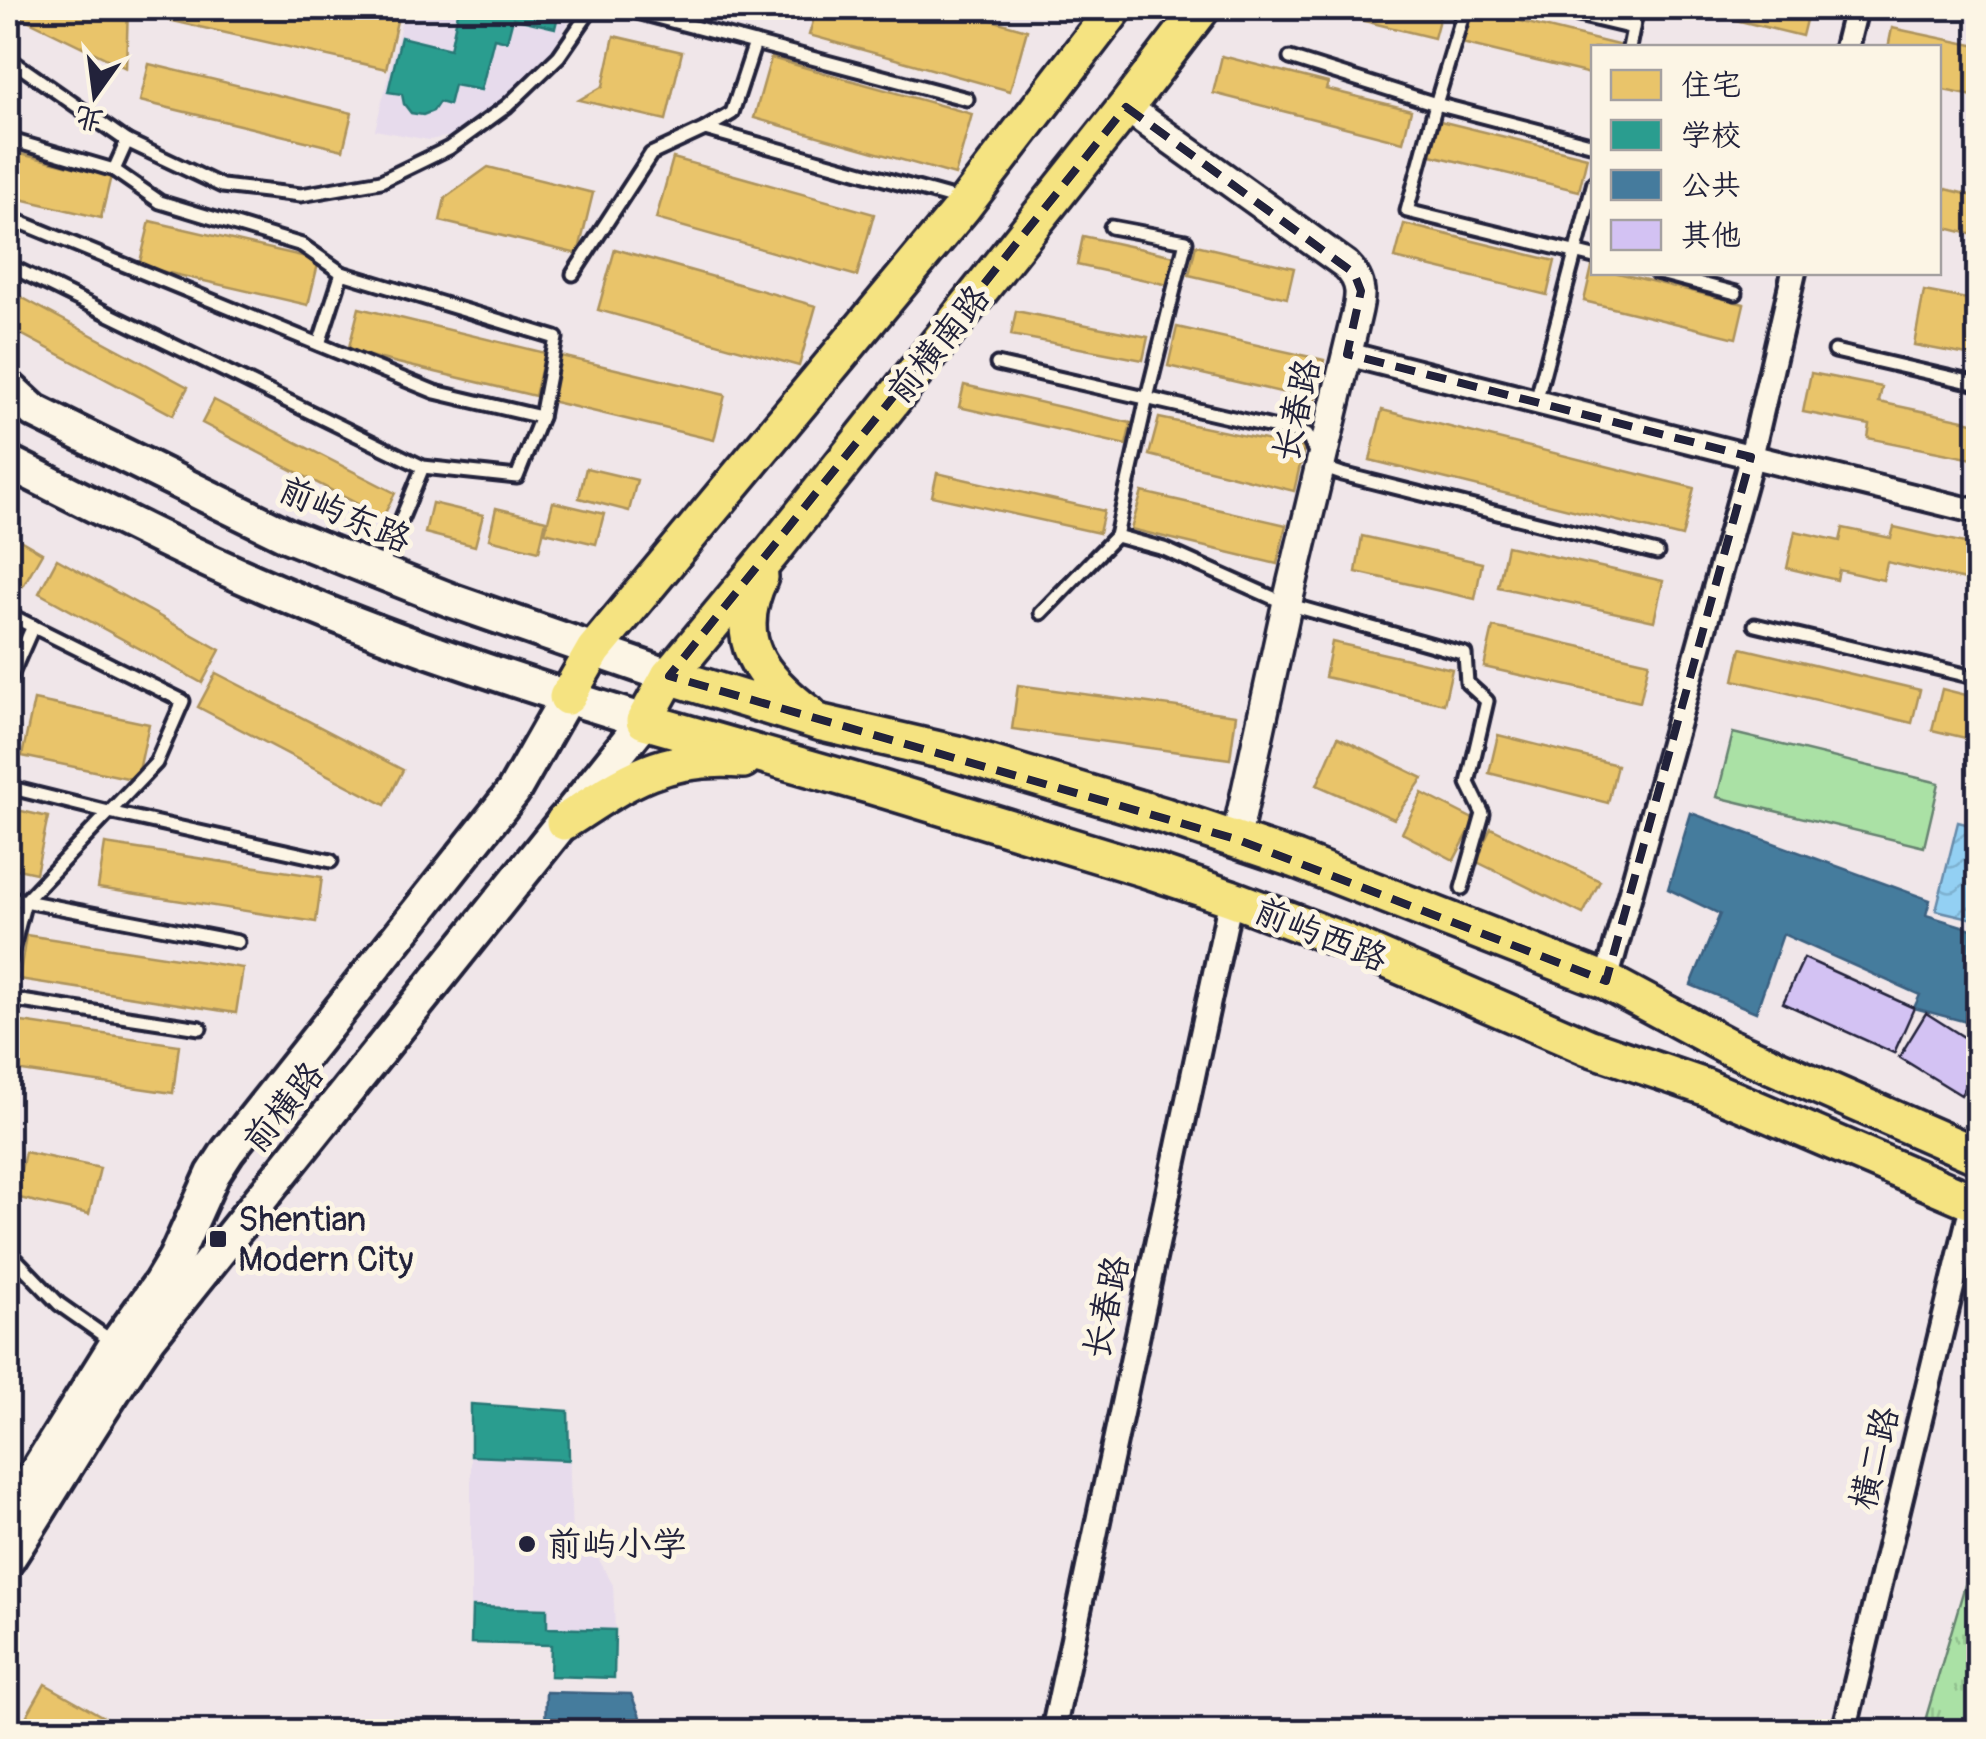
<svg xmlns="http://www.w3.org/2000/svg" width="1986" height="1739" font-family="Pangolin,'LXGW WenKai TC',sans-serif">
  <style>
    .built { fill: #e7dbec }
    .grass { fill: #aae1a5; stroke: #668270; stroke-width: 2.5 }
    .park { fill: url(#park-tufts); stroke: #668270; stroke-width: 2.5 }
    .water { fill: url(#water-waves); stroke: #668aa9; stroke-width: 2.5 }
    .homes { fill: #e9c46a; stroke: #ad935c; stroke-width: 2.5 }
    .schools { fill: #2a9d8f; stroke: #287876; stroke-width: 2.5 }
    .public { fill: #457b9d; stroke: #3a6080; stroke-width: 2.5 }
    .building { fill: #d3c2f3; stroke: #22223b; stroke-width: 2.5 }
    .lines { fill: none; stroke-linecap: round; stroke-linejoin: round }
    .service-casing { stroke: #22223b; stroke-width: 19 }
    .minor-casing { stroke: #22223b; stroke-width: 30 }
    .tertiary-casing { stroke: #22223b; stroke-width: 35 }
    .secondary-casing { stroke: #22223b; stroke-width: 40 }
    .primary-casing { stroke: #22223b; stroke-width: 42 }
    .service { stroke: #fcf5e5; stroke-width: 11 }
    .minor { stroke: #fcf5e5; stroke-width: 22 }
    .tertiary { stroke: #fcf5e5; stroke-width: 28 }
    .secondary { stroke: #fcf5e5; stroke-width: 32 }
    .primary { stroke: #f5e381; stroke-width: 35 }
    .marked { fill: none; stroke: #22223b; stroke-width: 8; stroke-dasharray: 20 12; stroke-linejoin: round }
    .poi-dot { fill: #22223b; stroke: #fcf5e5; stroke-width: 4 }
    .labels { text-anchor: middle; stroke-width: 10; stroke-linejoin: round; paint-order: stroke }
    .street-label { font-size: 35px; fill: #22223b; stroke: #fcf5e5 }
    .poi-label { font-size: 35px; fill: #22223b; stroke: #fcf5e5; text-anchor: start }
  </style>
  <defs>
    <pattern id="park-tufts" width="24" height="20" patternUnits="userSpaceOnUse" patternTransform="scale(2.5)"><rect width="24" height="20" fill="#aae1a5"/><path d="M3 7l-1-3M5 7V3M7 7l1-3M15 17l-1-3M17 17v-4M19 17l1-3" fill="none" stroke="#92c18f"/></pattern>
    <pattern id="water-waves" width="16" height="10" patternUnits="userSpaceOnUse" patternTransform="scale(2.5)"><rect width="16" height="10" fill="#93d0f3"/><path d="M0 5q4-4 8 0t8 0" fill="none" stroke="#7eb2d1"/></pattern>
  </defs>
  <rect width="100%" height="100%" fill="#f0e6e9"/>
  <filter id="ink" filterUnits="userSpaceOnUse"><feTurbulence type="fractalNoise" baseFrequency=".01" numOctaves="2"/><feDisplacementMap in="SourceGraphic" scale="20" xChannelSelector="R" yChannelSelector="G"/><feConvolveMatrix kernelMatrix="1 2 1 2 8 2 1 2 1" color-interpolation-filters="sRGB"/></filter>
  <g filter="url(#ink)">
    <!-- built -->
    <g class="built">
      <polygon points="405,8 577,8 552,50 486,115 451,136 429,140 375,130"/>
      <polygon points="471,1404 568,1411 572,1540 592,1547 613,1585 615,1630 614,1678 550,1676 550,1645 471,1643"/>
    </g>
    <!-- grass -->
    <polygon class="grass" points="1733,733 1939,783 1924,847 1717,797"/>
    <!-- park -->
    <polygon class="park" points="1978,1541 1978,1731 1922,1731"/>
    <!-- water -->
    <polygon class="water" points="1958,822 1978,827 1978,920 1936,910"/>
    <!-- homes -->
    <g class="homes">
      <polygon points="24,8 128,8 126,68 19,16"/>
      <polygon points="166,8 378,8 399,12 386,69 164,19"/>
      <polygon points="817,8 948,8 1027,30 1010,91 809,35"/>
      <polygon points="1311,8 1442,8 1434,38"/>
      <polygon points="1686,8 1809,8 1802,36"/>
      <polygon points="1470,9 1622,46 1622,48 1594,48 1594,75 1462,43"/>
      <polygon points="1892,28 1978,46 1978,97 1938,89 1938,48 1888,48"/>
      <polygon points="614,36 682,52 666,120 579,100 603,86"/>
      <polygon points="1222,56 1328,83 1326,89 1411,110 1403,142 1213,93"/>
      <polygon points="771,58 972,114 955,175 754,118"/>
      <polygon points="149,64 352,113 343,150 140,101"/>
      <polygon points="1436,120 1587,157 1579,191 1427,154"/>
      <polygon points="8,151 111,176 101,218 8,196"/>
      <polygon points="673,158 874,214 857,276 656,219"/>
      <polygon points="488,167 593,193 578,254 440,221 445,198"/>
      <polygon points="1938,187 1978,197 1978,236 1938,226"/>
      <polygon points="150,221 319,260 308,305 139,266"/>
      <polygon points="1404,224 1555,261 1547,295 1395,258"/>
      <polygon points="1083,236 1179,257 1173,286 1077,265"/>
      <polygon points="1196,245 1294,268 1287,298 1189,275"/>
      <polygon points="615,249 816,306 799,366 598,310"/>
      <polygon points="1592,267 1594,272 1614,272 1744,304 1736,338 1584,301"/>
      <polygon points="8,290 188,387 173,415 8,327"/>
      <polygon points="1924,291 1978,301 1978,357 1914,345"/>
      <polygon points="359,308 545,353 535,396 348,351"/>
      <polygon points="1016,311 1148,337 1143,360 1011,335"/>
      <polygon points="1177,327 1324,360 1315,400 1168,366"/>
      <polygon points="557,355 725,395 714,440 546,400"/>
      <polygon points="1811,373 1882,387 1879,402 1978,423 1978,460 1868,438 1870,425 1803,412"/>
      <polygon points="964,385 1131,423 1126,445 959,407"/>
      <polygon points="214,400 395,493 383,517 202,423"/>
      <polygon points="1382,410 1694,488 1682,537 1370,460"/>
      <polygon points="1159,418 1304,448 1294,491 1149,455"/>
      <polygon points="586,468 637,480 629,511 579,498"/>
      <polygon points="937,473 1104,511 1099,533 932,496"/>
      <polygon points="1142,492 1286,525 1277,564 1131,529"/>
      <polygon points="553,502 604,514 596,544 545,532"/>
      <polygon points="432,503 483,515 475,546 425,533"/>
      <polygon points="496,508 546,520 539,551 489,539"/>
      <polygon points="1894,527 1978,546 1978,583 1887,562 1883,580 1839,570 1837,580 1787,568 1795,531 1840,541 1843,528 1891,538"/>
      <polygon points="8,533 42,553 23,586 8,576"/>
      <polygon points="1362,536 1482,563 1475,599 1356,572"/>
      <polygon points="1507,546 1663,581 1654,621 1498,587"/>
      <polygon points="57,559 220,650 202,683 39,593"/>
      <polygon points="1493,627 1649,662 1640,702 1484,667"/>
      <polygon points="1332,642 1452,669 1444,704 1325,677"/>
      <polygon points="1741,648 1920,690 1912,723 1734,680"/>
      <polygon points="216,673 403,770 385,805 198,707"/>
      <polygon points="1018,685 1236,715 1230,759 1012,729"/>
      <polygon points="1942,689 1978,698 1978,741 1932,730"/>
      <polygon points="34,700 149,724 137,780 22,756"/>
      <polygon points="1498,735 1617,765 1608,803 1489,773"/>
      <polygon points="1338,737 1423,778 1394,819 1317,785"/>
      <polygon points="1422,793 1475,820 1454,860 1402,833"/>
      <polygon points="8,808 48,817 36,873 8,867"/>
      <polygon points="1491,828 1600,881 1583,914 1475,861"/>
      <polygon points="105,844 322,877 316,922 98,888"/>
      <polygon points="26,935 243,968 236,1013 19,979"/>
      <polygon points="15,1021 179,1045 173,1093 8,1069"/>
      <polygon points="25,1152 100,1168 89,1214 15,1197"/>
      <polygon points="45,1684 130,1732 39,1732 23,1722"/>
    </g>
    <!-- schools -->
    <g class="schools">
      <polygon points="459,8 560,8 555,28 513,18 507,41 494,38 481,90 454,85 449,105 439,102 433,111 423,115 411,113 404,104 402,94 388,92 401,37 450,49"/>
      <polygon points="471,1404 568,1411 569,1460 471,1456"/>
      <polygon points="472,1607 547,1609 547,1628 615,1630 614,1678 550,1676 551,1645 471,1643"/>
    </g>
    <!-- public -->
    <g class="public">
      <polygon points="1691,813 1930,900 1926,915 1978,931 1978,1025 1914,1008 1920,995 1783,934 1756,1012 1691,985 1720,914 1668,889"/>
      <polygon points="546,1692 631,1694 646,1732 545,1732"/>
    </g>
    <!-- building -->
    <g class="building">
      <polygon points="1804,958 1914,1008 1894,1053 1783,1003"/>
      <polygon points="1926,1013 1978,1046 1978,1066 1961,1095 1899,1057"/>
    </g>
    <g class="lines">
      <!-- service casing -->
      <g class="service-casing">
        <g id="service">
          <polyline points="1465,8 1436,104 1407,211 1594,257"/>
          <polyline points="1549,8 1633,28"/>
          <polyline points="626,9 967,99"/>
          <polyline points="1629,48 1637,8"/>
          <polyline points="8,58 127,141 222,186 301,195 381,181 449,148 507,106 559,56 592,8"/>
          <polyline points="1290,58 1436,104 1594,145"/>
          <polyline points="705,129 732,113 755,43"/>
          <polyline points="8,139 114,170 160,202 302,245 342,273"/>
          <polyline points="114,170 127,141"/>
          <polyline points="8,217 435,392 541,417 517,477 423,467 8,265"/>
          <polyline points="1111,227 1186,241 1147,398 1116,536"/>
          <polyline points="1656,272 1736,293"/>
          <polyline points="573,274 651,154 705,129 956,199 960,205"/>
          <polyline points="319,344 342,273 556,338 541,417"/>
          <polyline points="1835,351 1978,384"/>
          <polyline points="997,364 1307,435 1322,467 1342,474 1657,553"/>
          <polyline points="1536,402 1594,182"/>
          <polyline points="381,568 423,467"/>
          <polyline points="1041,613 1116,536 1164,549 1287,604 1465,654 1467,683 1487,701 1468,783 1483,814 1462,888"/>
          <polyline points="8,614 183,701 156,763 25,901"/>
          <polyline points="1755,625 1978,678"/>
          <polyline points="8,683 33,626"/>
          <polyline points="8,787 109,812 331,861"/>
          <polyline points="8,897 25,901 8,966"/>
          <polyline points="25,901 238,942"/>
          <polyline points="8,999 200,1028"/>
          <polyline points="8,1251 59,1304 113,1342"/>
        </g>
      </g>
      <!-- minor casing -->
      <g class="minor-casing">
        <g id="minor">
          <polyline points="1846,48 1856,8"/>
          <polyline points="1347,354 1737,453 1978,512"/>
          <polyline points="1606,981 1748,470 1794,272"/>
          <polyline points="1053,1732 1231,898"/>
          <polyline points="1844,1732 1973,1201"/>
        </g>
      </g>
      <!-- tertiary casing -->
      <g class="tertiary-casing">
        <path id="tertiary" d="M 1126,107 L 1346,265 C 1367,286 1359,302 1353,329 L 1287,604 L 1236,839"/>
      </g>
      <!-- secondary casing -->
      <g class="secondary-casing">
        <g id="secondary">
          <polyline points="8,387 34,411 286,535 453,601 669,676"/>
          <path d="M 8,462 C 94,505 180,550 269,588 C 391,641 517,682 644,721 L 150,1337 C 99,1409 56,1485 8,1559"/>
          <polyline points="8,1517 116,1344 160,1283 175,1258 213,1174 228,1151 513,792 567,697"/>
        </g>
      </g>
      <!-- primary casing -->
      <g class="primary-casing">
        <g id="primary">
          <polyline points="1202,8 1126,107 772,552 669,676 644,721 872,786 1145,869 1231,898 1336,938 1588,1047 1705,1087 1978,1204"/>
          <path d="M 760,577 C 730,640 759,676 809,714"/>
          <polyline points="669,676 822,723 957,754 1165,816 1296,860 1606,981 1727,1046 1978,1156"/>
          <polyline points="567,697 594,650 962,208 1115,8"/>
          <path d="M 564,822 C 627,780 664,754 743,760"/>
        </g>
      </g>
      <!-- service -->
      <use href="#service" class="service"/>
      <!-- minor -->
      <use href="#minor" class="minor"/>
      <!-- tertiary -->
      <use href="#tertiary" class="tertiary"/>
      <!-- secondary -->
      <use href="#secondary" class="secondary"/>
      <!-- primary -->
      <use href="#primary" class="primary"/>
    </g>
  </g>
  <!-- marked area -->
  <path class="marked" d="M 1126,107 L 1354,273 L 1361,291 L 1347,354 L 1751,457 L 1606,981 L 1236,839 L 669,676 Z"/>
  <!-- markers -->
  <g class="poi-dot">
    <rect x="208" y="1229" width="20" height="20" rx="5"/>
    <circle cx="527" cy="1544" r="10"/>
  </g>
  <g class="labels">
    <!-- street labels -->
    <g class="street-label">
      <text transform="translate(938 344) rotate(-51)" y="12">前横南路</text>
      <text transform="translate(1296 410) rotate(-77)" y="12">长春路</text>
      <text transform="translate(345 514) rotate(23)" y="12">前屿东路</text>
      <text transform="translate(1321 934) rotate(22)" y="12">前屿西路</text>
      <text transform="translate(283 1107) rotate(-51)" y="12">前横路</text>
      <text transform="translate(1106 1307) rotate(-78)" y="12">长春路</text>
      <text transform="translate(1874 1458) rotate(-76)" y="12">横二路</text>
    </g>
    <!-- poi labels -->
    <g class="poi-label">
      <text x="238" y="1231">Shentian<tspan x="238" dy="40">Modern City</tspan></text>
      <text x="547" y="1556">前屿小学</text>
    </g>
  </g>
  <!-- margin -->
  <rect width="1986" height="1739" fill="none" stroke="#fcf5e5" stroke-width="40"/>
  <rect x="20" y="20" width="1946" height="1699" fill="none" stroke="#22223b" stroke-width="4" filter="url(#ink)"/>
  <!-- legend -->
  <rect x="1591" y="45" width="350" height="230" fill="#fcf5e5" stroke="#a5a1a1" stroke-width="2.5"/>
  <rect x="1611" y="70" width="50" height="30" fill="#e9c46a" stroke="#a5a1a1" stroke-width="2.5"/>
  <text x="1681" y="95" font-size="30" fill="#22223b">住宅</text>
  <rect x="1611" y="120" width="50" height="30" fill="#2a9d8f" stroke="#a5a1a1" stroke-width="2.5"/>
  <text x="1681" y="145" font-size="30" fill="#22223b">学校</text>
  <rect x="1611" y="170" width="50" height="30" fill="#457b9d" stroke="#a5a1a1" stroke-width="2.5"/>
  <text x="1681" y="195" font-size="30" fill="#22223b">公共</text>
  <rect x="1611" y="220" width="50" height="30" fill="#d3c2f3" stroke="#a5a1a1" stroke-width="2.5"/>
  <text x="1681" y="245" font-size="30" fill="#22223b">其他</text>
  <!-- north arrow -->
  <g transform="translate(95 95) rotate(194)" stroke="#fcf5e5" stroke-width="8" paint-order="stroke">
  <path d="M0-8L18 38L0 25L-18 38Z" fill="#22223b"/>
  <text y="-15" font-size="28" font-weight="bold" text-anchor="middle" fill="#22223b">北</text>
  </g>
</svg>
